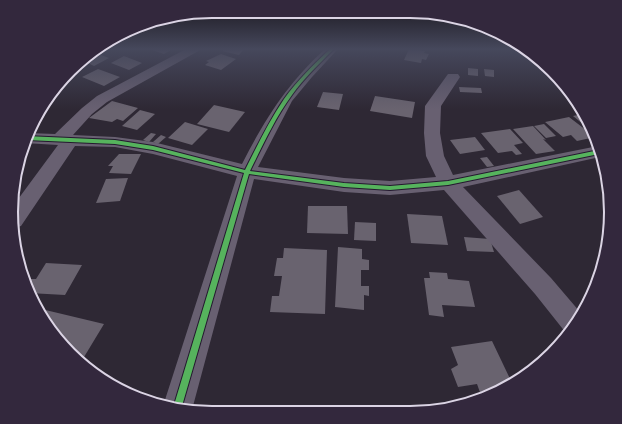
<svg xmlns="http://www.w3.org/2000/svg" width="622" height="424" font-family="Lato,sans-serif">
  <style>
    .building { fill: #69636f }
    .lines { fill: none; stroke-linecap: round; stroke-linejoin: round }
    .minor { fill: #686071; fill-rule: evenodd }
    .cycleway-casing { stroke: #24192f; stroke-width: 2 }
    .cycleway { fill: #56b35d; fill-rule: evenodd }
    .rim { fill: none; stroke: #dbd4e4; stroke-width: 2 }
  </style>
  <rect width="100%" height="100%" fill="#2e2834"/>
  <!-- building -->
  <g class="building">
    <polygon points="149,49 173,49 164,54"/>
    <polygon points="225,49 244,49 239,55 222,51"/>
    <polygon points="409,49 425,51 424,53 429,54 426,60 422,59 421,63 404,60"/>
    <polygon points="99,54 109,58 94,66 84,61"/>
    <polygon points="221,54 236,59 221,70 205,65 209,62 206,61"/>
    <polygon points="124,56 142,63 129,70 111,63"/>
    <polygon points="468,68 478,69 478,76 468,75"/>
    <polygon points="98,69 120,77 104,86 82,77"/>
    <polygon points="484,69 494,70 494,77 485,76"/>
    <polygon points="459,87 481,88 482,93 460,92"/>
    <polygon points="323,92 343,94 339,110 317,107"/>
    <polygon points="375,96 415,102 412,118 370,111"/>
    <polygon points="112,101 138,108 123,121 117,119 112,122 89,118"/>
    <polygon points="214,105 245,112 229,132 197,124"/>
    <polygon points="140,110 155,114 137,130 122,126"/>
    <polygon points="582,114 594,133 573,116"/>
    <polygon points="569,117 595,137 577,141 571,135 563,137 545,122"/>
    <polygon points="185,122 208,129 192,145 168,138"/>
    <polygon points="544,124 556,136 546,138 534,126"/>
    <polygon points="533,126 546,140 543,139 555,151 536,154 513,129"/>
    <polygon points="510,129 523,143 514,145 522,154 516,155 512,151 498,153 481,133"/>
    <polygon points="151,133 156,134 149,142 143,140"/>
    <polygon points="161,135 166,137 158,144 153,142"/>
    <polygon points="475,137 485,150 460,154 450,140"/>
    <polygon points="119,154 141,154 131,174 109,173 113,166 108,166"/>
    <polygon points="487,157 494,166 487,167 480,158"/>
    <polygon points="128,178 120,201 96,203 106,179"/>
    <polygon points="519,190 543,217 520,224 497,196"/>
    <polygon points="308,206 347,206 348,234 307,233"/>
    <polygon points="407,214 442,216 448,245 411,243"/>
    <polygon points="355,222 376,223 376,241 354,240"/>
    <polygon points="464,237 490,239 494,252 467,251"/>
    <polygon points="338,247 362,249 362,259 369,260 369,270 361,270 361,286 369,286 369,296 364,295 364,310 335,307"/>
    <polygon points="284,248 327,250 325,314 270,312 272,296 279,296 282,276 274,276 277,258 283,258"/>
    <polygon points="46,263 82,265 65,295 29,293 27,286 31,279 36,279"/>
    <polygon points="429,272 447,273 448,279 469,281 475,307 442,305 444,317 429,315 424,278 430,278"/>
    <polygon points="37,308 104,324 81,362 70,354"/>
    <polygon points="492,341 512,383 499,392 482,398 477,384 458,387 451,369 458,365 451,347"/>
  </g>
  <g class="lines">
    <!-- minor -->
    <path class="minor" d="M 186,49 L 202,49 L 107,102 L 92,114 L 73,135 L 115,137 L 153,142 L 242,164 C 265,119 287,84 325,49 L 338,49 L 312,77 L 292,101 L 258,167 L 344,178 L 390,181 L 436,177 L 426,156 L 424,133 L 425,106 L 448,74 L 458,74 L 460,77 L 441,106 L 440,133 L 444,156 L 453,175 L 598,146 L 600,157 L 463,187 L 551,278 L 580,312 L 566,333 L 535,294 L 444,190 L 390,195 L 344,192 L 254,179 L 193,406 L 191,409 L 164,403 L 237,176 L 153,154 L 115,147 L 75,146 L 21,226 L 14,228 L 13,206 L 58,145 L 24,143 L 28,133 L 55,134 L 82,108 L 97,96 Z"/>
    <!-- cycleway casing -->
    <g class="cycleway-casing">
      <path id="cycleway" d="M 330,49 L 334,49 C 319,64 304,78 292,95 C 275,118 263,145 250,171 L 344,183 L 390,186 L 448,181 L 599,150 L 599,154 L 448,185 L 390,190 L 344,187 L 249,174 L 182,406 L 182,407 L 174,405 L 244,173 L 153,150 L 115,144 L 26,140 L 25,139 L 26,136 L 115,140 L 153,146 L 245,170 C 257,146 269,121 284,99 C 297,81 313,65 330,49 Z"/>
    </g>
    <!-- cycleway -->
    <use href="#cycleway" class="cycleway"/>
  </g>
  <!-- sky -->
  <linearGradient id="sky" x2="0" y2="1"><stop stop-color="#19161d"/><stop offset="0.45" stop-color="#46485c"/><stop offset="1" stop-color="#46485c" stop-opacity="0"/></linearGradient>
  <rect width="622" height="109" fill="url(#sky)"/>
  <!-- crop -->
  <path d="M0 0H622V424H0ZM212 18H410A194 194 0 0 1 604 212V212A194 194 0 0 1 410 406H212A194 194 0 0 1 18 212V212A194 194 0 0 1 212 18Z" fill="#33283d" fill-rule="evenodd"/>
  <path class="rim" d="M212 18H410A194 194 0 0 1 604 212V212A194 194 0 0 1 410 406H212A194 194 0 0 1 18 212V212A194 194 0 0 1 212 18Z"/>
</svg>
